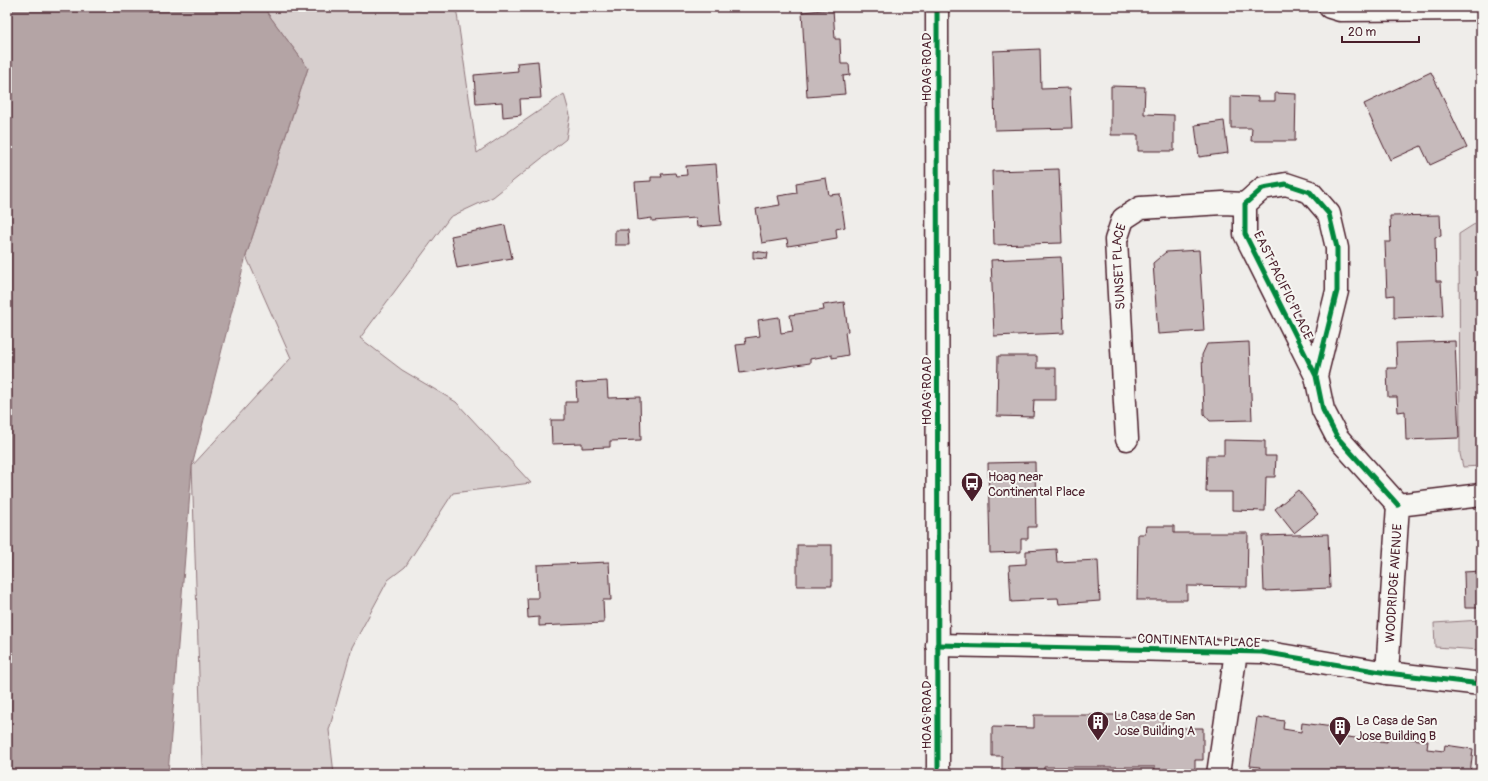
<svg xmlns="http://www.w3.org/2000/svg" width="1488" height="781" font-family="Pangolin,sans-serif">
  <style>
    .green { fill: #d7cfce; stroke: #90777c }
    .water { fill: #b4a4a5; stroke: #8a6f74 }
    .building { fill: #c6babb; stroke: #4a1f2b }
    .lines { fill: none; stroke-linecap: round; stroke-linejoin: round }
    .minor-casing { stroke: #4a1f2b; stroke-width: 25 }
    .minor { stroke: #f6f6f2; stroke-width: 22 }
    .cycleway-casing { stroke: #f6f6f2; stroke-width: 8 }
    .cycleway { stroke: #00873e; stroke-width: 5 }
    .labels { text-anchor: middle; stroke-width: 4; stroke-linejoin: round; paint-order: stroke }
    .street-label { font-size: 13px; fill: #4a1f2b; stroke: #f6f6f2 }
    .poi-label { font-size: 13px; fill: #4a1f2b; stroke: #f6f6f2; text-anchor: start }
  </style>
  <rect width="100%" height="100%" fill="#efedea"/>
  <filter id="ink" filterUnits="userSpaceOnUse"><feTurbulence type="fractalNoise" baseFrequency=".025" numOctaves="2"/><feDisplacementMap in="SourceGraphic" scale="8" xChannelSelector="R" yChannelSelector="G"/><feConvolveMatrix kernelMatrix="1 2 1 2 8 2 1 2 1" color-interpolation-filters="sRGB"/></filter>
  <g filter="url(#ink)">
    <!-- green -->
    <g class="green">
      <polygon points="263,7 456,7 477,153 564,94 570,115 566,139 493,197 450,217 360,338 402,370 456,402 531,483 453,493 405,567 388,580 352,647 329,730 334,774 203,774 202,764 192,466 291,358 246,256 308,68"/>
      <polygon points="1481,220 1481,466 1463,467 1460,454 1459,234"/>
      <polygon points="1481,620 1481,650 1435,647 1434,623"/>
    </g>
    <!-- water -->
    <polygon class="water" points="7,7 263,7 308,68 246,256 192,466 168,774 7,774"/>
    <!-- building -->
    <g class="building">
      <polygon points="833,9 835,39 840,39 841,64 849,64 850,75 843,76 845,94 807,97 802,12"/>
      <polygon points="1040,49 1041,89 1070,88 1072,128 995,130 993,51"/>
      <polygon points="538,61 541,98 520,99 521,115 503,117 502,102 476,104 474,75 518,71 517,63"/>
      <polygon points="1431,72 1467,148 1430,165 1421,146 1390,160 1364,104"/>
      <polygon points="1111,86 1145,87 1144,114 1174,115 1174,151 1138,151 1138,135 1111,135"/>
      <polygon points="1275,93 1296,94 1295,141 1251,141 1252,128 1231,128 1231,96 1258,97 1258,101 1275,101"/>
      <polygon points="1224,121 1228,153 1199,157 1195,125"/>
      <polygon points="716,164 721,225 697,227 696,218 652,221 652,218 638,220 635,182 651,181 651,177 662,177 661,174 675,173 676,176 687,175 686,166"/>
      <polygon points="1059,169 1062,243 994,245 992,171"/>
      <polygon points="826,178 829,195 840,194 845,227 836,229 837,238 788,246 787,239 762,243 756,209 780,205 778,196 797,193 796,183"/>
      <polygon points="1440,215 1441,236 1435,237 1436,281 1441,281 1443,316 1394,318 1394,295 1387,296 1385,242 1391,242 1390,216"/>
      <polygon points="505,225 512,258 457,268 451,236"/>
      <polygon points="615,230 628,230 629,245 615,245"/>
      <polygon points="1199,250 1204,331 1158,334 1153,263 1166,252"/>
      <polygon points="753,251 768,253 767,259 753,258"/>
      <polygon points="1061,257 1064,333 994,336 991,260"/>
      <polygon points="844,302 848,331 845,332 848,355 832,358 832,355 810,359 810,363 740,373 736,345 746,344 745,338 760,336 758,320 779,317 781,333 793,331 790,315 824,310 823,305"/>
      <polygon points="1455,341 1459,438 1406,440 1405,411 1398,412 1397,397 1388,397 1387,368 1397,368 1396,343"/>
      <polygon points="1249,342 1252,420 1210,421 1204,414 1202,355 1207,344"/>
      <polygon points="998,356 1037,356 1037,368 1056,368 1056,400 1034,400 1033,417 997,416"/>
      <polygon points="607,381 608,398 640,397 641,440 610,441 610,447 582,448 582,443 552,444 551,420 565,420 565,402 577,402 576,383"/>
      <polygon points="1224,440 1265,441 1265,456 1276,456 1275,477 1266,477 1265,511 1232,510 1232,492 1206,492 1207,455 1224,455"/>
      <polygon points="1035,462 1036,527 1028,527 1028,539 1021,539 1021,552 990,553 988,463"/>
      <polygon points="1298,490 1318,514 1294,533 1275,509"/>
      <polygon points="1146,526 1174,526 1174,533 1248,533 1247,587 1187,586 1187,600 1137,600 1138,534 1145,534"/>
      <polygon points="1328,534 1330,588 1264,591 1262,536"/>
      <rect x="797" y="545" width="35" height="41"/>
      <polygon points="1056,549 1057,562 1098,560 1100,601 1059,604 1058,598 1029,599 1029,601 1011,602 1009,565 1026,564 1026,551"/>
      <polygon points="609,562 611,600 603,600 604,623 539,626 539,617 528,618 527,598 538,598 537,565"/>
      <polygon points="1481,571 1481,608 1465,608 1464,572"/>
      <polygon points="1034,715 1163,715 1163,728 1203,728 1203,760 1195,760 1195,774 1154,774 1155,767 1044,767 1044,774 1002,774 1002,756 992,756 992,727 1034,728"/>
      <polygon points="1257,717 1284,721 1283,729 1301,732 1302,723 1341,728 1340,736 1387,742 1387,736 1428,741 1427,749 1444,751 1445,745 1473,749 1470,774 1259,774 1260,767 1250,766"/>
    </g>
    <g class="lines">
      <!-- minor casing -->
      <g class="minor-casing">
        <g id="minor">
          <polyline points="937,7 938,774"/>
          <polyline points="1330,7 1340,10 1481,9"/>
          <polyline points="1316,376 1337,291 1337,248 1329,214 1310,192 1286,184 1263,188 1245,204 1245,234 1316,376 1323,410 1337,437 1398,505"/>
          <path id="s1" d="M 1127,439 L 1116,240 L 1123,219 L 1140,208 L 1223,203 L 1245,204"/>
          <polyline points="937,645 1262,652 1387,673 1481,684"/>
          <path id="s2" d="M 1387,673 L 1398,505 L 1481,495"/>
          <polyline points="1218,774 1236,652"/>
        </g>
      </g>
      <!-- minor -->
      <use href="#minor" class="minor"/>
      <!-- cycleway casing -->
      <g class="cycleway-casing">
        <g id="cycleway">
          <polyline points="937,7 938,774"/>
          <polyline points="1316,376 1337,291 1337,248 1329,214 1310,192 1286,184 1263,188 1245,204 1245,234 1316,376 1323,410 1337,437 1398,505"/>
          <polyline points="937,645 1262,652 1387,673 1481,684"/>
        </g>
      </g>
      <!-- cycleway -->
      <use href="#cycleway" class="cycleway"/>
    </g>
  </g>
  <!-- icons -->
  <defs>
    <g id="bus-pin" transform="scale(1.15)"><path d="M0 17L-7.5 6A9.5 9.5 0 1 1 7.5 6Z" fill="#4a1f2b" stroke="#f6f6f2"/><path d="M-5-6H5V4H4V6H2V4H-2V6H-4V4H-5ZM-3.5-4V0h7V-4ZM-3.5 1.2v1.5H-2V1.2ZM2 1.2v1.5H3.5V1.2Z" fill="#fff"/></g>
    <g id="building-pin" transform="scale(1.15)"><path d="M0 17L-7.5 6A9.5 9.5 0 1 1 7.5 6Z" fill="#4a1f2b" stroke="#f6f6f2"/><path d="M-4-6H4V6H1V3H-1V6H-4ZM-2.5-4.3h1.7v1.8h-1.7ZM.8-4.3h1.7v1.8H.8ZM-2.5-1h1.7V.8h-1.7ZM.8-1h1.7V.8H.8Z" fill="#fff"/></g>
  </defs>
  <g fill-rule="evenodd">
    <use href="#bus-pin" x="972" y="483"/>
    <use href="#building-pin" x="1098" y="722"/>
    <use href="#building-pin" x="1340" y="727"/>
  </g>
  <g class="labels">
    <!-- street labels -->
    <g class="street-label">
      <text transform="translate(926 67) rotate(-90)" y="5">HOAG ROAD</text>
      <text dy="5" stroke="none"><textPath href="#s1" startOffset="173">SUNSET PLACE</textPath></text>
      <text transform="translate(1284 285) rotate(64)" y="5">EAST PACIFIC PLACE</text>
      <text transform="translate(926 391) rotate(-90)" y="5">HOAG ROAD</text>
      <text dy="5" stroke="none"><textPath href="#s2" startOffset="90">WOODRIDGE AVENUE</textPath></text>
      <text transform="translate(1199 640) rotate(2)" y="5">CONTINENTAL PLACE</text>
      <text transform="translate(926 715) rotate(-90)" y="5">HOAG ROAD</text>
    </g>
    <!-- poi labels -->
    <g class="poi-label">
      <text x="988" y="481">Hoag near<tspan x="988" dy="15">Continental Place</tspan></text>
      <text x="1114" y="720">La Casa de San<tspan x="1114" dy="15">Jose Building A</tspan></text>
      <text x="1356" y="725">La Casa de San<tspan x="1356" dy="15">Jose Building B</tspan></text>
    </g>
  </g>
  <!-- margin -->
  <rect width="1488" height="781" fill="none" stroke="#f6f6f2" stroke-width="24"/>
  <rect x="12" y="12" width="1464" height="757" fill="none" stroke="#4a1f2b" stroke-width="1.5" filter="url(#ink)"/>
  <!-- scale -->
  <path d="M1342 36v6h77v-6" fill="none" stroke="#4a1f2b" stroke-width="2"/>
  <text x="1348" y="36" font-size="12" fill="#4a1f2b" stroke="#f6f6f2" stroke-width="3" paint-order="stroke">20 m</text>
</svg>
